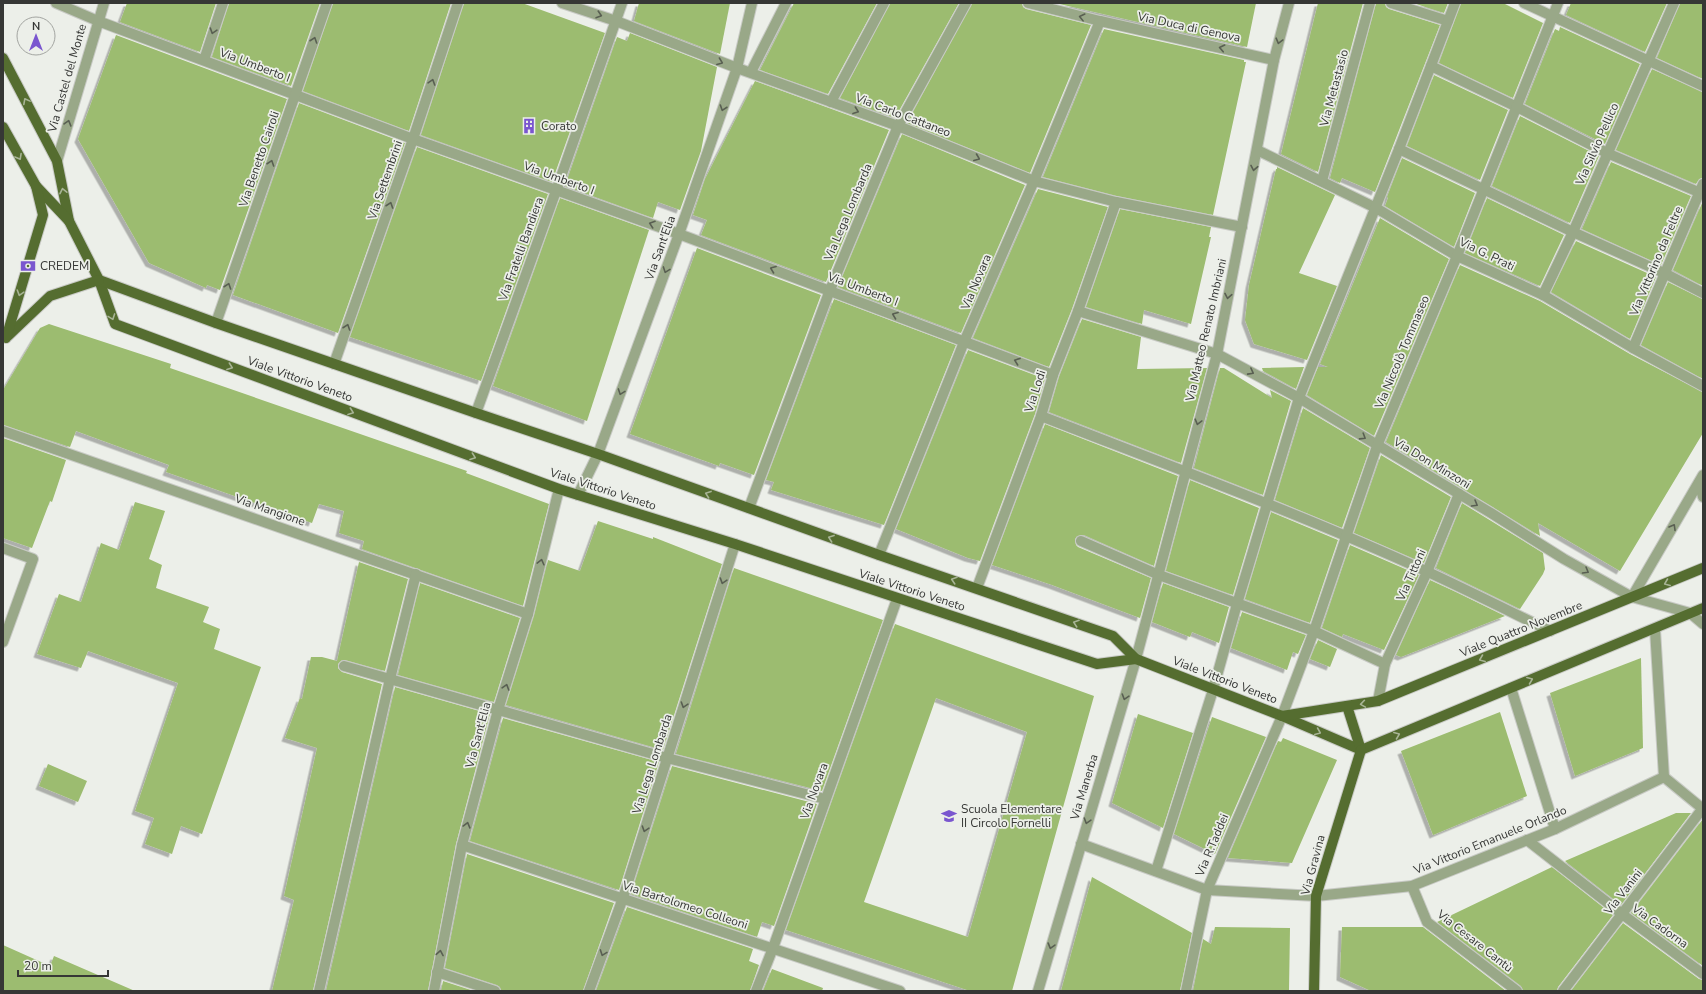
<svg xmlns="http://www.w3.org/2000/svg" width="1706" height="994" font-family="'Nunito Sans',sans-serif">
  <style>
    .building { fill: #9cbc70; fill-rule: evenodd; filter: url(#shadow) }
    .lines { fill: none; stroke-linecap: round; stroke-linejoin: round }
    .minor-casing { stroke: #c8cac5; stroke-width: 12 }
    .major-casing { stroke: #c8cac5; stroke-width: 12 }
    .minor { stroke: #99a888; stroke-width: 10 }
    .major { stroke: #556d30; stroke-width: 10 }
    .oneway { stroke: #595f52 }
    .oneway2 { stroke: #a8b496 }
    .labels { text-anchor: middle; stroke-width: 3.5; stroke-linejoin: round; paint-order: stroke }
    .street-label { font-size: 12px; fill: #363735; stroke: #ecefe9 }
    .poi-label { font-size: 12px; fill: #363735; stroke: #ecefe9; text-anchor: start }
  </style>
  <defs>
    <filter id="shadow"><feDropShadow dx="-3.5" dy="3.5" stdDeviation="0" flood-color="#0004"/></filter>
  </defs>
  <rect width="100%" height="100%" fill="#ecefe9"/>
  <!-- building -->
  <g class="building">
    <polygon points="127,3 216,3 200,52 120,22"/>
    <polygon points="229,3 320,3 291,86 212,57"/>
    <polygon points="333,3 451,3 409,131 303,91"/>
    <polygon points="464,3 522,3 605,33 552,182 421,135"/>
    <polygon points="639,3 730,3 720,54 634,21"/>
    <polygon points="794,3 877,3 828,94 760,70"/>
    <polygon points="890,3 959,3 895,118 840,98"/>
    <polygon points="972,3 1022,3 1023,7 1026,9 1091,25 1030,173 907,123"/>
    <polygon points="1055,3 1256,3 1247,47"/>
    <polygon points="1318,3 1363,3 1318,172 1281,154"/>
    <polygon points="1376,3 1385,3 1386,7 1389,9 1440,25 1375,192 1342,178 1340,183 1330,178"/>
    <polygon points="1413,3 1448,3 1444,13"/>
    <polygon points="1461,3 1503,3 1543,23 1513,98 1439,63"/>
    <polygon points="1571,3 1667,3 1645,52 1566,15"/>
    <polygon points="1680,3 1703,3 1703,79 1657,58"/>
    <polygon points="1560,27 1640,64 1605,144 1525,104 1555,29 1559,31"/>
    <polygon points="1104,29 1244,60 1244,62 1246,62 1213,215 1117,196 1043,177"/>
    <polygon points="630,33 717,67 701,151 680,210 658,202 653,218 565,186 617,37 627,41"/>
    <polygon points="116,35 287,99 220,290 207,285 206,288 149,263 78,139"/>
    <polygon points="1652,69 1703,92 1703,178 1699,179 1696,184 1616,150"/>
    <polygon points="1434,75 1508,110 1480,180 1407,146"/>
    <polygon points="755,81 889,130 826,282 701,235 707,220 693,215 705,179"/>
    <polygon points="299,103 405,143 338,333 233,295"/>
    <polygon points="1520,116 1599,156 1570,223 1492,186"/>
    <polygon points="902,134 1025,185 961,333 838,287"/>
    <polygon points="417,147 548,194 481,381 350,337"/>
    <polygon points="1402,158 1475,193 1454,247 1385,206 1388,198 1387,197"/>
    <polygon points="1611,162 1691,196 1661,265 1582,229"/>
    <polygon points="1277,167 1335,195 1299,273 1337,286 1307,360 1254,344 1245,320 1249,285 1276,169 1277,169"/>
    <polygon points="1038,189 1108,207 1072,309 1049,367 973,338"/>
    <polygon points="560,198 649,230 587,421 493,386"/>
    <polygon points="1487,198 1564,235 1540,286 1465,253"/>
    <polygon points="1703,201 1703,286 1673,270"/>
    <polygon points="1120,209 1211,227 1209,237 1211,237 1191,324 1144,310 1142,324 1086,307"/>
    <polygon points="1380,218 1449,259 1374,436 1307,395 1318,367 1328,367 1320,364"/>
    <polygon points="1576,241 1656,277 1630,339 1551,292"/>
    <polygon points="697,248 821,295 754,475 720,463 719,466 630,434"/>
    <polygon points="1460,265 1540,301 1630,354 1703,392 1703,433 1620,571 1538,523 1540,536 1386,442"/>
    <polygon points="1668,282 1703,299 1703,379 1641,345"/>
    <polygon points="834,299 956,345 884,525 771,490 774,482 766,480"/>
    <polygon points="1082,319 1141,337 1137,369 1207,368 1181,463 1049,412 1059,377"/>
    <polygon points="49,324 171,364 170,368 467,471 466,473 549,504 523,606 362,549 364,541 339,533 344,511 319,504 312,523 166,472 169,465 76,431 70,447 3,425 3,390 40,328"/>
    <polygon points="968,350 1045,379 1035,414 980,561 968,558 896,529"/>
    <polygon points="1304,367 1296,389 1263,371 1262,368"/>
    <polygon points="1220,368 1224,368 1272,398 1270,390 1291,401 1263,495 1194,468"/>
    <polygon points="1303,408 1370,448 1342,528 1275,500"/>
    <polygon points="1045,424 1178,476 1154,566 1084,535 1077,536 1075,539 1076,545 1078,547 1151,578 1140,618 1052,585 992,565"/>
    <polygon points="3,438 66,460 52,502 50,501 32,548 3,538"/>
    <polygon points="1381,455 1451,497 1424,563 1354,533"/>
    <polygon points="1190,480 1259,508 1233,595 1166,571"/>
    <polygon points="135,502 165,511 149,559 162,565 156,588 209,607 203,622 220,629 214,649 261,667 202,834 181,826 172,854 145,844 154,818 135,811 178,683 88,651 81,668 37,654 59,594 81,602 101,543 119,550"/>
    <polygon points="1462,503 1543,553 1545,569 1543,574 1520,609 1436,568"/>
    <polygon points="1271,512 1338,540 1310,623 1245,599"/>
    <polygon points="598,521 653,539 653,537 722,564 663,750 506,705 534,616 548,560 580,571"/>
    <polygon points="1350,545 1419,575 1384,650 1343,634 1342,637 1322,628"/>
    <polygon points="359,562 408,579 385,671 345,660 342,660 338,664 338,668 342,672 382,684 313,991 272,991 294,900 284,896 317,748 285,738 300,698 302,699 311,657 322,657 337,661"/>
    <polygon points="734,568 883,620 822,791 676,754"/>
    <polygon points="1430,580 1456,592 1505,616 1401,657 1396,655"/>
    <polygon points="420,583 520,618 494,702 398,675"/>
    <polygon points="1163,583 1229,607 1219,643 1192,632 1190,637 1152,622"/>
    <polygon points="1242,612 1306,635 1298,654 1293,652 1287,670 1231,648"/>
    <path d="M 895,624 L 1094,696 L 1012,991 L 970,991 L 786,930 ZM 936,698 L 1027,732 L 968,937 L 864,902 Z"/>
    <polygon points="1318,640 1337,649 1330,667 1310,659"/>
    <polygon points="1641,658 1643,748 1575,776 1550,693"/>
    <polygon points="395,687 490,714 456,844 428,991 326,991"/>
    <polygon points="1500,712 1527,796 1433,835 1401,751"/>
    <polygon points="1138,714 1193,733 1163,828 1112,803"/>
    <polygon points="1212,717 1266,737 1215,854 1174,834"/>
    <polygon points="503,718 659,762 619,890 470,841"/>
    <polygon points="1283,738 1337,760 1292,863 1228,858 1278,741 1281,742"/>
    <polygon points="48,764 87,781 78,802 39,786"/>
    <polygon points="672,766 817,804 774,926 762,922 757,937 631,894"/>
    <polygon points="1676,813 1691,813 1621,905 1565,861"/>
    <polygon points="1703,819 1703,966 1631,913"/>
    <polygon points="467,854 614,903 583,991 501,991 500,987 497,985 445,968"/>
    <polygon points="1552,867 1613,915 1558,987 1557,991 1523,991 1521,986 1437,922"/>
    <polygon points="1092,877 1192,933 1180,991 1061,991"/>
    <polygon points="627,907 753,949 749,961 759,965 750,991 596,991"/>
    <polygon points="1623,923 1699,979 1703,980 1703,991 1571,991"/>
    <polygon points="1215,927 1290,928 1289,991 1193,991 1203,939 1211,944"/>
    <polygon points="1342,927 1423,927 1506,991 1371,991 1340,977"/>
    <polygon points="3,945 50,966 54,956 135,991 3,991"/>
    <polygon points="772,969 823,988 822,991 763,991"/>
    <polygon points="443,981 474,991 441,991"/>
  </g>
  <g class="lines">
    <!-- minor casing -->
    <g class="minor-casing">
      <g id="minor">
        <polyline points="56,3 98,21 413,139 679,234 1053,375"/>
        <polyline points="562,3 616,21 737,68 898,126 1034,181 1116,202 1242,227"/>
        <polyline points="1028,3 1100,21 1274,60"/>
        <polyline points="1391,3 1448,21"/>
        <polyline points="1524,3 1703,86"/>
        <polyline points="204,60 223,3"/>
        <polyline points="1431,66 1517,107 1607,153 1703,194"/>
        <polyline points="751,72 786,3"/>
        <polyline points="831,102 884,3"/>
        <polyline points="1399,149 1573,232 1664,273 1703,293"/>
        <polyline points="1257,150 1376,208 1457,256 1543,295 1633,348 1703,386"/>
        <polyline points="57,161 104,3"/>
        <polyline points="1322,181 1370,3"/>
        <polyline points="1543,295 1573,232 1674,3"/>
        <polyline points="1078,311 1217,354 1299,398 1491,513 1564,559 1632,597 1690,613 1703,624"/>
        <polyline points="216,323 327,3"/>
        <polyline points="1633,348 1703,184"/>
        <polyline points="334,364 413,139 458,3"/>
        <polyline points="476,413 556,191 622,3"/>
        <path d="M 1041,416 C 1170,466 1301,514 1428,572 C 1469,591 1509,611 1550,631"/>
        <polyline points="3,431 528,614"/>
        <polyline points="1699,483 1703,497"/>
        <polyline points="578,495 598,454 679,234 737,68 752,3"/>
        <polyline points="749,508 830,290 898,126 966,3"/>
        <polyline points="1081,541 1159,575 1314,631 1385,664"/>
        <polyline points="3,548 33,559 3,642"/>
        <polyline points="879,555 964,342 1034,181 1100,21"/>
        <polyline points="977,588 1041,416 1053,375 1078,311 1116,202"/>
        <polyline points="1632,597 1703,475"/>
        <polyline points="344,666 667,758 825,799"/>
        <polyline points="1511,688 1555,829"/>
        <polyline points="1378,701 1385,664 1427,572 1459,494"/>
        <polyline points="1664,777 1703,809"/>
        <polyline points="1527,840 1622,914 1703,974"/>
        <polyline points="1081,844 1207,890 1316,896 1412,886 1555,829 1664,777 1655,629"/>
        <polyline points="462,845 900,991"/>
        <polyline points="1156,871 1213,690 1237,604 1299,398 1399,149 1455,3"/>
        <polyline points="1412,886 1427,922 1517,991"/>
        <polyline points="437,972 495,991"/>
        <polyline points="319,991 390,679 416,574"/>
        <polyline points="434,991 462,845 498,710 528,614 559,489"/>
        <polyline points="589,991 623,898 735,544"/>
        <polyline points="756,991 773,948 897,599"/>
        <polyline points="1038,991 1136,659 1217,354 1274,60 1289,3"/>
        <polyline points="1186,991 1207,890 1282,716 1314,631 1377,446 1457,256 1558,3"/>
        <polyline points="1563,991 1703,808"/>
      </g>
    </g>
    <!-- major casing -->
    <g class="major-casing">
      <g id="major">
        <polyline points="3,58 57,161 69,221 99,280 115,324 559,489 735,544 1097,664 1136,659"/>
        <polyline points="3,127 36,186 69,221"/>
        <polyline points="99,280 216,323 476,413 598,454 879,555 1113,636 1136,659 1282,716 1361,750"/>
        <polyline points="8,336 50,296 99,280"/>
        <polyline points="6,338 43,215 36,186"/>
        <polyline points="1347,706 1361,750"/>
        <polyline points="1282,716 1378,701 1703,568"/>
        <polyline points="1361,750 1703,608"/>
        <polyline points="1314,991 1316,896 1361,750"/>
      </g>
    </g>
    <!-- minor -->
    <use href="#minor" class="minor"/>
    <!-- major -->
    <use href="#major" class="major"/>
  </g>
  <!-- one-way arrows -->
  <defs><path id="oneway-chevron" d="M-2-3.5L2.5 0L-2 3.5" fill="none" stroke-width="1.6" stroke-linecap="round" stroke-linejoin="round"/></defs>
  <g class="oneway">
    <use href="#oneway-chevron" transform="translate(599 15) rotate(18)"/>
    <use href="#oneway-chevron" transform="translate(1082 17) rotate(-166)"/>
    <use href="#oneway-chevron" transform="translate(213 31) rotate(108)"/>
    <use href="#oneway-chevron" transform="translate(314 40) rotate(-71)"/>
    <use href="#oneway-chevron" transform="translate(1279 41) rotate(105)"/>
    <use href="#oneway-chevron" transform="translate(1222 48) rotate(-168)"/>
    <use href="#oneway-chevron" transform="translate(720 62) rotate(21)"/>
    <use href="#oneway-chevron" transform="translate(432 82) rotate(-72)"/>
    <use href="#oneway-chevron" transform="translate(723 108) rotate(109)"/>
    <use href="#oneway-chevron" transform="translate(856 111) rotate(20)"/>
    <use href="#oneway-chevron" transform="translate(68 123) rotate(-74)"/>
    <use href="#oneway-chevron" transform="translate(977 158) rotate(22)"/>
    <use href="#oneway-chevron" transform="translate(271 163) rotate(-71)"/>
    <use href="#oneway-chevron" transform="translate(1254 168) rotate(101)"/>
    <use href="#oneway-chevron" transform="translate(390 205) rotate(-71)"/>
    <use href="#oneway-chevron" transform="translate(652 224) rotate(-161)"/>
    <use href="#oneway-chevron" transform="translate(773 269) rotate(-159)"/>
    <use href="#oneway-chevron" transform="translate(666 270) rotate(110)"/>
    <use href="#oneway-chevron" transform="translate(228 286) rotate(-71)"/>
    <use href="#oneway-chevron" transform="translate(1228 296) rotate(101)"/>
    <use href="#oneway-chevron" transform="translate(895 315) rotate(-159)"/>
    <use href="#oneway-chevron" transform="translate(347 327) rotate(-71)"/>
    <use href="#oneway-chevron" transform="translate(1017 361) rotate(-160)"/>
    <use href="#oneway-chevron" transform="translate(1251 372) rotate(28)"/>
    <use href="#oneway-chevron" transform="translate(621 392) rotate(110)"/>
    <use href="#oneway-chevron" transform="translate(1198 422) rotate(105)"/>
    <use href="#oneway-chevron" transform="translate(1363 437) rotate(32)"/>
    <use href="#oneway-chevron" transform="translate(1475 504) rotate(30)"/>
    <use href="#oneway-chevron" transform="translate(1673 527) rotate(-60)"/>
    <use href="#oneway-chevron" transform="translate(541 562) rotate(-76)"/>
    <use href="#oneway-chevron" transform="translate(1586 571) rotate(30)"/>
    <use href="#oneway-chevron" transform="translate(723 581) rotate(108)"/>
    <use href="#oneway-chevron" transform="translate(506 687) rotate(-73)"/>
    <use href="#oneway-chevron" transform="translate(1125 697) rotate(107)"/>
    <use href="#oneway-chevron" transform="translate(684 705) rotate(108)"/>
    <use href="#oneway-chevron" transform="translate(1087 821) rotate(107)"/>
    <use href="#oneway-chevron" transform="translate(467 825) rotate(-75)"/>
    <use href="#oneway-chevron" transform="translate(645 829) rotate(108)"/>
    <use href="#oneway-chevron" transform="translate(1051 946) rotate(106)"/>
    <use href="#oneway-chevron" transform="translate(440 953) rotate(-80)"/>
    <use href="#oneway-chevron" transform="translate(603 953) rotate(110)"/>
  </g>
  <g class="oneway2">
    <use href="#oneway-chevron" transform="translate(26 101) rotate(-118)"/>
    <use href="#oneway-chevron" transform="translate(19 157) rotate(61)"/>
    <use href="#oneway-chevron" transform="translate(63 191) rotate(-102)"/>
    <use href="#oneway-chevron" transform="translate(20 293) rotate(107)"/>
    <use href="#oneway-chevron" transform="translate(112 317) rotate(70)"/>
    <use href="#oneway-chevron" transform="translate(230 367) rotate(20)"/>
    <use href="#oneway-chevron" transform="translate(351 412) rotate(20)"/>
    <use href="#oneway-chevron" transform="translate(473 457) rotate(20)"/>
    <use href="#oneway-chevron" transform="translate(708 494) rotate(-160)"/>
    <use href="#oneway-chevron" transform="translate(831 538) rotate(-160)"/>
    <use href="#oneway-chevron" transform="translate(954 580) rotate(-162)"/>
    <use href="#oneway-chevron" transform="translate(1667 583) rotate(158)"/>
    <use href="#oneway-chevron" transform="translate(1076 623) rotate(-161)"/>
    <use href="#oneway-chevron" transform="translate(1482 659) rotate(158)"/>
    <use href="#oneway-chevron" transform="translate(1530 680) rotate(-22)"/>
    <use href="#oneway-chevron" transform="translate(1363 704) rotate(171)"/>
    <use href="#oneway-chevron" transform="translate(1318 732) rotate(23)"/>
    <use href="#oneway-chevron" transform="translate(1397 735) rotate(-22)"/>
  </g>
  <!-- icons -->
  <defs>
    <g id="building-bare" transform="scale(1.2)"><path d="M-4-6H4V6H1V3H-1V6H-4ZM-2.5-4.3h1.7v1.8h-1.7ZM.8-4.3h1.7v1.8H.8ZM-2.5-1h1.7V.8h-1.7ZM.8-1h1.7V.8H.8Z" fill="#7a56cf" stroke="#ecefe9" stroke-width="2.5" paint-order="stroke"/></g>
    <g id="bank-bare" transform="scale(1.2)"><path d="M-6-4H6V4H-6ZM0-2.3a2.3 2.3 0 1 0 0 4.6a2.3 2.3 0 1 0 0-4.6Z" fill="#7a56cf" stroke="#ecefe9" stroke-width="2.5" paint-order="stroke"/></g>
    <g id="school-bare" transform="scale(1.2)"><path d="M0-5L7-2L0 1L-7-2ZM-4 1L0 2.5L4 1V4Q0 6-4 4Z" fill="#7a56cf" stroke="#ecefe9" stroke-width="2.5" paint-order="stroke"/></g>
  </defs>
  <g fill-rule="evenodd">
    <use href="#building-bare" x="529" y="126"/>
    <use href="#bank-bare" x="28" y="266"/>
    <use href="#school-bare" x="949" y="816"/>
  </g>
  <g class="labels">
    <!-- street labels -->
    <g class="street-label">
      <text transform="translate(1189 27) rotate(12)" y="4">Via Duca di Genova</text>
      <text transform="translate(255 65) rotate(21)" y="4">Via Umberto I</text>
      <text transform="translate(67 78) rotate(-74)" y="4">Via Castel del Monte</text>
      <text transform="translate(1334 88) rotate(-75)" y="4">Via Metastasio</text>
      <text transform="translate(903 115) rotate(21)" y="4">Via Carlo Cattaneo</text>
      <text transform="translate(1597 144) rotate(-66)" y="4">Via Silvio Pellico</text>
      <text transform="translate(259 159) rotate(-71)" y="4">Via Benetto Cairoli</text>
      <text transform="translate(559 178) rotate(20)" y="4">Via Umberto I</text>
      <text transform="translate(385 180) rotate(-71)" y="4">Via Settembrini</text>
      <text transform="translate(848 212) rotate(-67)" y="4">Via Lega Lombarda</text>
      <text transform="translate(660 248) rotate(-70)" y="4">Via Sant'Elia</text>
      <text transform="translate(521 249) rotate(-70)" y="4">Via Fratelli Bandiera</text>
      <text transform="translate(1487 254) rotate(26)" y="4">Via G. Prati</text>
      <text transform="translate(1656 261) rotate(-67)" y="4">Via Vittorino da Feltre</text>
      <text transform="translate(976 282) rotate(-67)" y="4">Via Novara</text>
      <text transform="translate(863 289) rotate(21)" y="4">Via Umberto I</text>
      <text transform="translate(1206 330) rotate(-77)" y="4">Via Matteo Renato Imbriani</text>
      <text transform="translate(1402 352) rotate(-67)" y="4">Via Niccolò Tommaseo</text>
      <text transform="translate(300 379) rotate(20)" y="4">Viale Vittorio Veneto</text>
      <text transform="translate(1035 391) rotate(-72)" y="4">Via Lodi</text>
      <text transform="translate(1432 463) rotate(31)" y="4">Via Don Minzoni</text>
      <text transform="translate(603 489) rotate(18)" y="4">Viale Vittorio Veneto</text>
      <text transform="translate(270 510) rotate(19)" y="4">Via Mangione</text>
      <text transform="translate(1411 575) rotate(-66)" y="4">Via Tittoni</text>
      <text transform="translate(912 590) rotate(18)" y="4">Viale Vittorio Veneto</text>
      <text transform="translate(1521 629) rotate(-22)" y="4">Viale Quattro Novembre</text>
      <text transform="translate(1225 680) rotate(21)" y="4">Viale Vittorio Veneto</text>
      <text transform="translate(478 735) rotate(-75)" y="4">Via Sant'Elia</text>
      <text transform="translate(652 764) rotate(-72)" y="4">Via Lega Lombarda</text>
      <text transform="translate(1084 787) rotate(-73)" y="4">Via Manerba</text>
      <text transform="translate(814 791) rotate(-70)" y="4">Via Novara</text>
      <text transform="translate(1490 840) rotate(-22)" y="4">Via Vittorio Emanuele Orlando</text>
      <text transform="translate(1212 845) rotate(-67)" y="4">Via R.Taddei</text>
      <text transform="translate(1313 865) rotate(-75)" y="4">Via Gravina</text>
      <text transform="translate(1623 892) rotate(-52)" y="4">Via Vanini</text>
      <text transform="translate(685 905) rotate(18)" y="4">Via Bartolomeo Colleoni</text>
      <text transform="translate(1660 926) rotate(36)" y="4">Via Cadorna</text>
      <text transform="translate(1475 941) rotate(38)" y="4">Via Cesare Cantù</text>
    </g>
    <!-- poi labels -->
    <g class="poi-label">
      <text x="541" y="130">Corato</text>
      <text x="40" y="270">CREDEM</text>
      <text x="961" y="813">Scuola Elementare<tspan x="961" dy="14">II Circolo Fornelli</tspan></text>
    </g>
  </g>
  <!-- border -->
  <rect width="1706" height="994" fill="none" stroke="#363735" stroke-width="8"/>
  <!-- north arrow -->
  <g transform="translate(36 36)"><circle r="19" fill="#ecefe9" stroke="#a3a5a1"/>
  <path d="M0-3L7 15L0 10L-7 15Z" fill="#7a56cf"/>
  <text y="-6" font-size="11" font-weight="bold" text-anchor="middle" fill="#363735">N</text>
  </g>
  <!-- scale -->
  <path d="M18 970v6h90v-6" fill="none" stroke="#363735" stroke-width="2"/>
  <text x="24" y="970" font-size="12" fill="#363735" stroke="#ecefe9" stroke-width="3" paint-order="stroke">20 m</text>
</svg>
